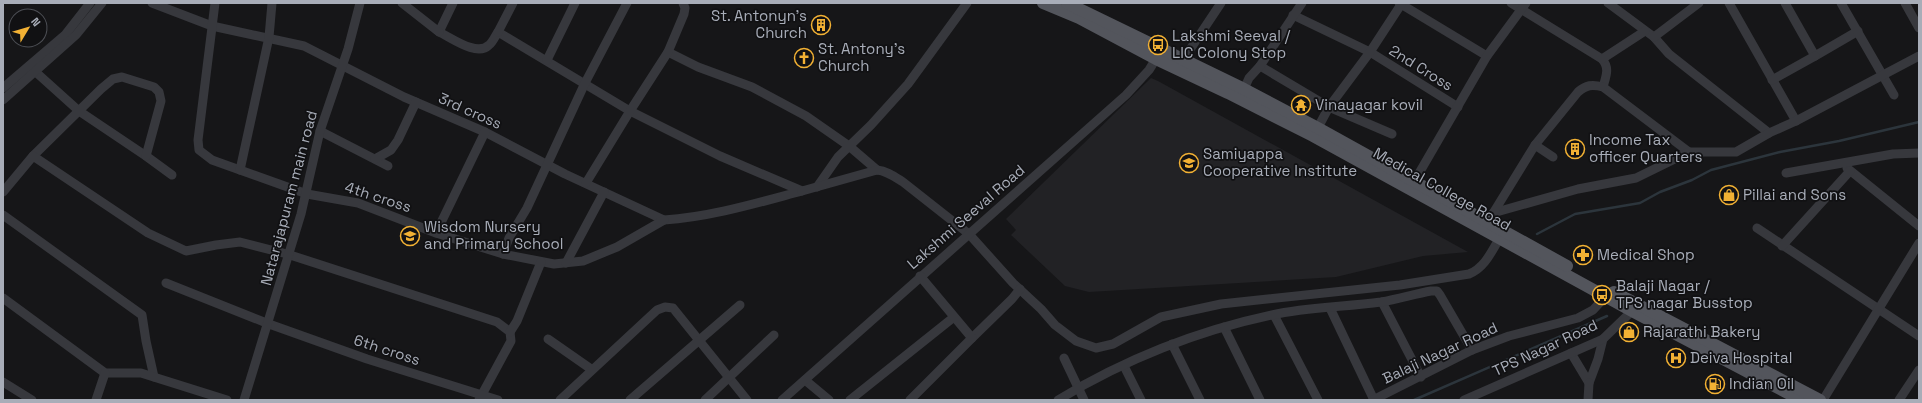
<svg xmlns="http://www.w3.org/2000/svg" width="1922" height="403" font-family="'Space Grotesk',sans-serif">
  <style>
    .built { fill: #222225 }
    .lines { fill: none; stroke-linecap: round; stroke-linejoin: round }
    .stream { stroke: #2c353c; stroke-width: 2.5 }
    .minor { stroke: #37383d; stroke-width: 9 }
    .major { stroke: #53555c; stroke-width: 12 }
    .labels { text-anchor: middle; stroke-width: 3.5; stroke-linejoin: round; paint-order: stroke }
    .poi-label { font-size: 15px; fill: #a8adb8; stroke: #111113; text-anchor: start }
    .street-label { font-size: 15px; fill: #a8adb8; stroke: #111113 }
  </style>
  <rect width="100%" height="100%" fill="#161618"/>
  <!-- built -->
  <polygon class="built" points="1151,78 1158,81 1468,252 1423,256 1336,277 1089,292 1065,286 1011,235 1016,230 1006,219"/>
  <g class="lines">
    <!-- stream -->
    <g class="stream">
      <polyline points="1537,234 1575,214 1640,203 1660,192 1692,180 1711,170 1780,152 1839,141 1919,122"/>
      <polyline points="1414,400 1607,316"/>
    </g>
    <!-- minor -->
    <g class="minor">
      <path d="M 152,3 L 212,26 L 304,46 L 404,97 L 485,132 L 565,174 L 664,220 C 711,217 757,203 802,191 L 720,156 L 630,111 L 498,32 C 495,36 493,42 489,45 C 477,57 452,38 439,32 L 453,3"/>
      <polyline points="215,3 198,140 199,150 212,160 307,194 358,203 436,233 503,254 554,264 583,261 617,247 664,220"/>
      <polyline points="402,3 439,32"/>
      <polyline points="1399,3 1487,56"/>
      <path d="M 1511,3 L 1602,59 C 1610,68 1606,76 1603,87"/>
      <polyline points="1608,3 1654,37 1669,54 1769,133"/>
      <polyline points="1729,3 1796,121"/>
      <polyline points="1785,3 1815,56 1858,31"/>
      <polyline points="1841,3 1894,95"/>
      <polyline points="1905,3 1919,28"/>
      <polyline points="1293,15 1370,52 1458,107"/>
      <polyline points="498,32 513,3"/>
      <polyline points="1654,37 1699,3"/>
      <polyline points="668,52 698,67 752,87 806,116 849,146 877,170"/>
      <polyline points="1602,59 1645,31"/>
      <polyline points="547,60 575,3"/>
      <polyline points="1183,60 1221,3"/>
      <polyline points="29,66 79,111 146,156 172,175"/>
      <polyline points="1260,66 1329,107 1392,134"/>
      <polyline points="1772,80 1815,56"/>
      <polyline points="3,88 65,35 90,3"/>
      <polyline points="1244,89 1249,78 1260,66 1302,3"/>
      <polyline points="3,100 76,35 102,3"/>
      <polyline points="320,131 388,166"/>
      <polyline points="1315,133 1329,107 1370,52 1402,3"/>
      <path d="M 1535,145 L 1578,92 C 1586,85 1592,84 1603,87 L 1689,152"/>
      <polyline points="33,156 101,89 113,79 122,77 154,87 159,92 161,101 146,156"/>
      <polyline points="375,159 391,150 398,140 416,102"/>
      <polyline points="1847,168 1919,226"/>
      <polyline points="240,170 269,37 272,3"/>
      <polyline points="1786,173 1893,154 1919,153"/>
      <polyline points="586,183 630,111 668,52 684,14 685,8 683,3"/>
      <polyline points="817,187 838,157 871,125 908,84 967,3"/>
      <polyline points="1411,187 1487,56 1526,3"/>
      <path d="M 802,191 L 877,170 C 887,171 895,177 903,182 L 969,234 L 1013,283 L 1041,309 L 1055,325 L 1076,341 L 1096,348 L 1113,344 L 1161,317 L 1221,304 L 1400,285 L 1469,274 C 1484,268 1491,253 1499,239"/>
      <polyline points="3,192 33,156 148,233 186,251 216,245 240,242 287,254 497,322 510,332 511,341 479,400"/>
      <polyline points="1493,213 1578,189 1636,178 1689,152 1736,152 1769,133 1796,121 1919,56"/>
      <polyline points="3,215 142,315 146,341 154,377"/>
      <polyline points="1492,215 1535,145 1553,157"/>
      <polyline points="1757,228 1919,336"/>
      <polyline points="436,233 485,132"/>
      <polyline points="1782,246 1850,171"/>
      <polyline points="503,254 509,238 527,208 585,83 627,3"/>
      <polyline points="566,263 604,192"/>
      <polyline points="166,283 269,324 367,359 498,400"/>
      <polyline points="3,298 105,373 141,373 227,400"/>
      <polyline points="1382,302 1421,377"/>
      <polyline points="1330,308 1374,400"/>
      <polyline points="1274,315 1318,400"/>
      <polyline points="1224,327 1260,400"/>
      <polyline points="510,332 517,321 541,262"/>
      <polyline points="972,338 1012,299 1020,289"/>
      <polyline points="548,339 591,369"/>
      <polyline points="1172,344 1200,400"/>
      <polyline points="1571,353 1589,383 1598,359 1603,339"/>
      <polyline points="1064,358 1084,400"/>
      <polyline points="1124,366 1141,400"/>
      <polyline points="805,380 829,400"/>
      <polyline points="3,382 32,400"/>
      <polyline points="96,400 105,373"/>
      <polyline points="244,400 301,214 320,131 348,49 360,3"/>
      <polyline points="560,400 657,310 665,307 673,308 747,400"/>
      <polyline points="630,400 740,305"/>
      <polyline points="705,400 774,335"/>
      <polyline points="782,400 1126,95 1149,70 1159,54"/>
      <polyline points="850,400 954,317"/>
      <polyline points="910,400 972,338 920,276"/>
      <path d="M 1058,400 C 1124,360 1197,331 1272,315 C 1307,307 1345,307 1381,302 C 1398,299 1415,294 1431,291 L 1437,291 L 1440,295 L 1472,350"/>
      <polyline points="1373,400 1472,350 1509,336 1578,318 1593,310 1606,296"/>
      <polyline points="1464,400 1603,339 1632,311 1634,307"/>
      <polyline points="1588,400 1589,383"/>
      <polyline points="1823,400 1919,243"/>
      <polyline points="1899,400 1919,370"/>
    </g>
    <!-- major -->
    <g class="major">
      <polyline points="1043,3 1079,18 1156,59 1228,93 1313,136 1632,311 1801,400"/>
      <polyline points="1067,3 1244,89 1318,128 1567,266"/>
      <polyline points="1614,292 1820,400"/>
    </g>
  </g>
  <!-- icons -->
  <defs>
    <g id="building-ring" transform="scale(1)"><circle r="9.5" fill="#111113" stroke="#f2b134" stroke-width="1.5"/><path d="M-4-6H4V6H1V3H-1V6H-4ZM-2.5-4.3h1.7v1.8h-1.7ZM.8-4.3h1.7v1.8H.8ZM-2.5-1h1.7V.8h-1.7ZM.8-1h1.7V.8H.8Z" fill="#f2b134"/></g>
    <g id="bus-ring" transform="scale(1)"><circle r="9.5" fill="#111113" stroke="#f2b134" stroke-width="1.5"/><path d="M-5-6H5V4H4V6H2V4H-2V6H-4V4H-5ZM-3.5-4V0h7V-4ZM-3.5 1.2v1.5H-2V1.2ZM2 1.2v1.5H3.5V1.2Z" fill="#f2b134"/></g>
    <g id="church-ring" transform="scale(1)"><circle r="9.5" fill="#111113" stroke="#f2b134" stroke-width="1.5"/><path d="M-1.2-6h2.4v3.5h3.3v2.4h-3.3V6h-2.4V-.1h-3.3v-2.4h3.3Z" fill="#f2b134"/></g>
    <g id="temple-ring" transform="scale(1)"><circle r="9.5" fill="#111113" stroke="#f2b134" stroke-width="1.5"/><path d="M0-6L5-2H3V0L6.5 2.5H4V6H1.5V3h-3V6H-4V2.5H-6.5L-3 0V-2H-5Z" fill="#f2b134"/></g>
    <g id="university-ring" transform="scale(1)"><circle r="9.5" fill="#111113" stroke="#f2b134" stroke-width="1.5"/><path d="M0-5L7-2L0 1L-7-2ZM-4 1L0 2.5L4 1V4Q0 6-4 4Z" fill="#f2b134"/></g>
    <g id="shop-ring" transform="scale(1)"><circle r="9.5" fill="#111113" stroke="#f2b134" stroke-width="1.5"/><path d="M-5-2.5h2.3a2.7 3.5 0 0 1 5.4 0H5L5.5 6h-11ZM-1.5-2.5h3a1.5 2.3 0 0 0-3 0Z" fill="#f2b134"/></g>
    <g id="school-ring" transform="scale(1)"><circle r="9.5" fill="#111113" stroke="#f2b134" stroke-width="1.5"/><path d="M0-5L7-2L0 1L-7-2ZM-4 1L0 2.5L4 1V4Q0 6-4 4Z" fill="#f2b134"/></g>
    <g id="pharmacy-ring" transform="scale(1)"><circle r="9.5" fill="#111113" stroke="#f2b134" stroke-width="1.5"/><path d="M-2-6h4v4h4v4h-4v4h-4v-4h-4v-4h4Z" fill="#f2b134"/></g>
    <g id="hospital-ring" transform="scale(1)"><circle r="9.5" fill="#111113" stroke="#f2b134" stroke-width="1.5"/><path d="M-5-5h3v3.5h4V-5h3V5h-3V1.5h-4V5h-3Z" fill="#f2b134"/></g>
    <g id="fuel-ring" transform="scale(1)"><circle r="9.5" fill="#111113" stroke="#f2b134" stroke-width="1.5"/><path d="M-5.5-6h7V0h2V4h1.3V-2.5L3-4.5l.8-.8L6-3V5H2.5V1h-1V6h-7ZM-4.2-4.7v3.2H.2V-4.7Z" fill="#f2b134"/></g>
  </defs>
  <g fill-rule="evenodd">
    <use href="#building-ring" x="821" y="25"/>
    <use href="#bus-ring" x="1158" y="45"/>
    <use href="#church-ring" x="804" y="58"/>
    <use href="#temple-ring" x="1301" y="105"/>
    <use href="#building-ring" x="1575" y="149"/>
    <use href="#university-ring" x="1189" y="163"/>
    <use href="#shop-ring" x="1729" y="195"/>
    <use href="#school-ring" x="410" y="236"/>
    <use href="#pharmacy-ring" x="1583" y="255"/>
    <use href="#bus-ring" x="1602" y="295"/>
    <use href="#shop-ring" x="1629" y="332"/>
    <use href="#hospital-ring" x="1676" y="358"/>
    <use href="#fuel-ring" x="1715" y="384"/>
  </g>
  <g class="labels">
    <!-- poi labels -->
    <g class="poi-label">
      <text x="807" y="21" text-anchor="end">St. Antonyn's<tspan x="807" dy="17">Church</tspan></text>
      <text x="1172" y="41">Lakshmi Seeval /<tspan x="1172" dy="17">LIC Colony Stop</tspan></text>
      <text x="818" y="54">St. Antony's<tspan x="818" dy="17">Church</tspan></text>
      <text x="1315" y="110">Vinayagar kovil</text>
      <text x="1589" y="145">Income Tax<tspan x="1589" dy="17">officer Quarters</tspan></text>
      <text x="1203" y="159">Samiyappa<tspan x="1203" dy="17">Cooperative Institute</tspan></text>
      <text x="1743" y="200">Pillai and Sons</text>
      <text x="424" y="232">Wisdom Nursery<tspan x="424" dy="17">and Primary School</tspan></text>
      <text x="1597" y="260">Medical Shop</text>
      <text x="1616" y="291">Balaji Nagar /<tspan x="1616" dy="17">TPS nagar Busstop</tspan></text>
      <text x="1643" y="337">Rajarathi Bakery</text>
      <text x="1690" y="363">Deiva Hospital</text>
      <text x="1729" y="389">Indian Oil</text>
    </g>
    <!-- street labels -->
    <g class="street-label">
      <text transform="translate(1421 68) rotate(32)" y="5">2nd Cross</text>
      <text transform="translate(470 111) rotate(24)" y="5">3rd cross</text>
      <text transform="translate(1442 189) rotate(29)" y="5">Medical College Road</text>
      <text transform="translate(378 197) rotate(18)" y="5">4th cross</text>
      <text transform="translate(289 198) rotate(-75)" y="5">Natarajapuram main road</text>
      <text transform="translate(966 217) rotate(-41)" y="5">Lakshmi Seeval Road</text>
      <text transform="translate(1545 348) rotate(-25)" y="5">TPS Nagar Road</text>
      <text transform="translate(387 350) rotate(18)" y="5">6th cross</text>
      <text transform="translate(1440 353) rotate(-25)" y="5">Balaji Nagar Road</text>
    </g>
  </g>
  <!-- border -->
  <rect width="1922" height="403" fill="none" stroke="#a8adb8" stroke-width="8"/>
  <!-- north arrow -->
  <g transform="translate(28 28) rotate(52)"><circle r="19" fill="#111113" stroke="#4d4f55"/>
  <path d="M0-3L7 15L0 10L-7 15Z" fill="#f2b134"/>
  <text y="-6" font-size="11" font-weight="bold" text-anchor="middle" fill="#a8adb8">N</text>
  </g>
</svg>
